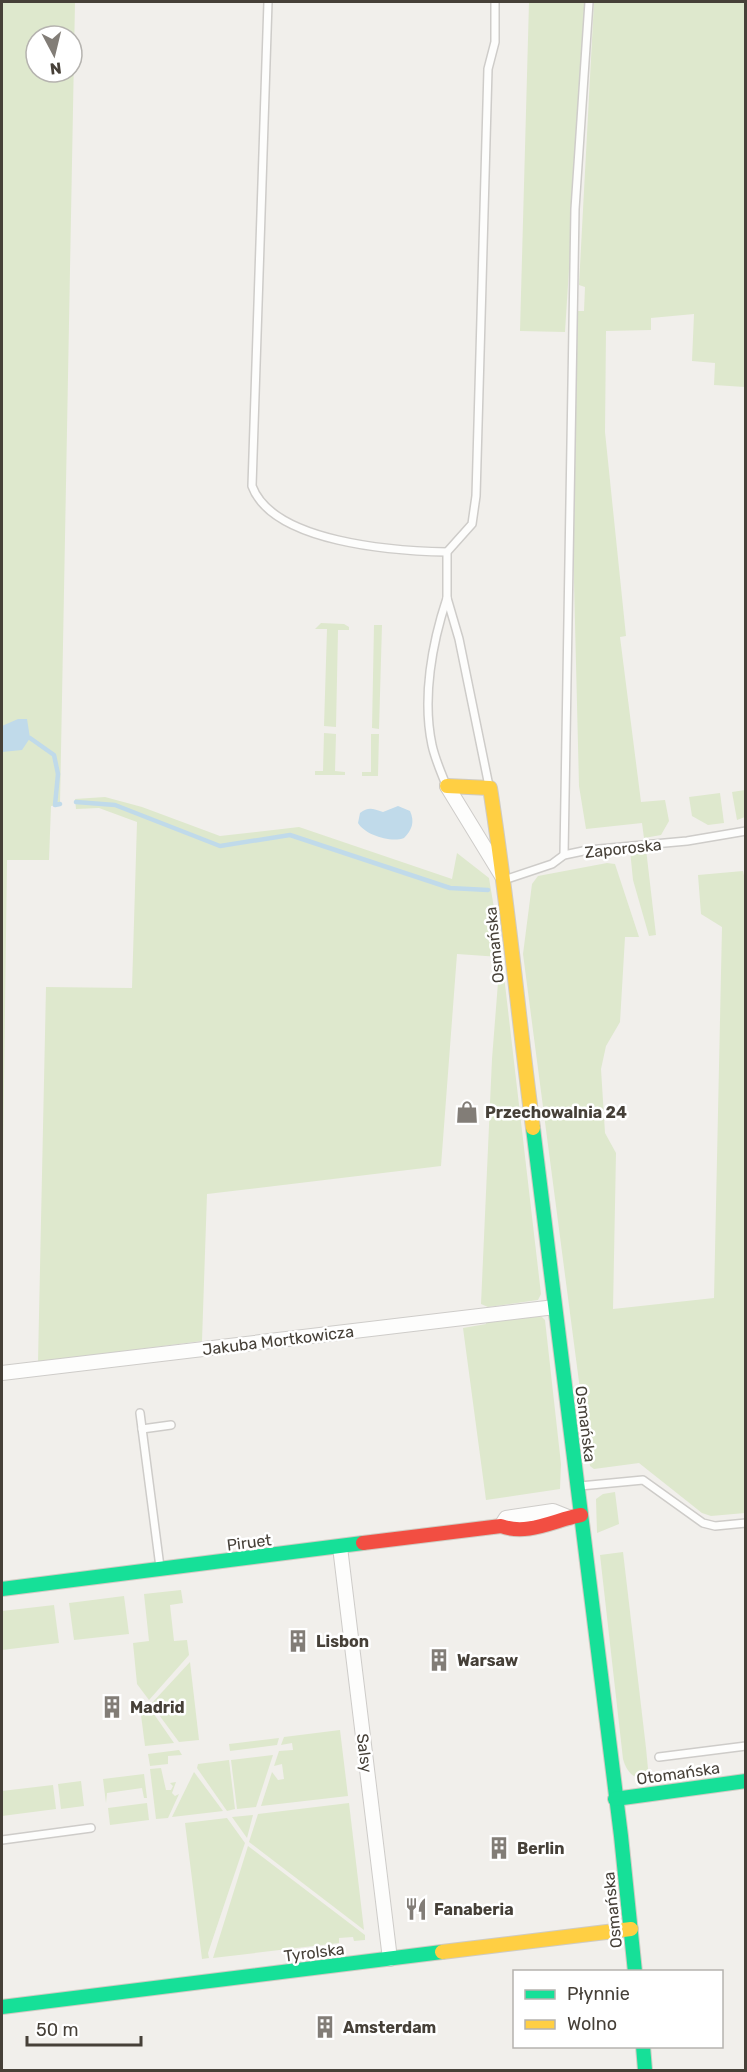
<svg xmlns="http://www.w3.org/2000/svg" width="747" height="2072" font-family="Rubik,sans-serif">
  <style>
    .green { fill: #dee8cd; fill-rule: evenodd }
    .water { fill: #c0daea }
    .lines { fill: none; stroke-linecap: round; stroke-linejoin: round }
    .stream { stroke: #c0daea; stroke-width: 4.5 }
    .lane-casing { stroke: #ceccc9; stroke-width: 10 }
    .street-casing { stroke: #ceccc9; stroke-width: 16 }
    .fast-casing { stroke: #cfcbc2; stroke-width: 16 }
    .slow-casing { stroke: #cfcbc2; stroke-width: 16 }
    .jam-casing { stroke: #cfcbc2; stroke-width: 16 }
    .lane { stroke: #fdfdfc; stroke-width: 7 }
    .street { stroke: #fdfdfc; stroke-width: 14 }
    .fast { stroke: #16e098; stroke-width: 14 }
    .slow { stroke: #ffcf43; stroke-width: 14 }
    .jam { stroke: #f24e42; stroke-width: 14 }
    .labels { text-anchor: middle; stroke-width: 5; stroke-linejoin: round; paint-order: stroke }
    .street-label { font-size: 16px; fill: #464038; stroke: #fff }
    .poi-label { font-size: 16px; font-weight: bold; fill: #464038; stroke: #fff; text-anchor: start }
  </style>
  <rect width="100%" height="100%" fill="#f1efeb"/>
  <!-- green -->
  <g class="green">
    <path d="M 2,2 L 75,2 L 60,805 L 51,806 L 49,860 L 7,860 L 2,1235 ZM 36,36 L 72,36 L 72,72 L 36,72 Z"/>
    <polygon points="529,2 586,2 565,332 520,331"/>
    <polygon points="594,2 745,2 745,387 714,385 715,363 692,361 694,314 651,318 651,330 606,331 605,432 626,636 620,637 641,802 665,800 669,821 661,835 644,838 642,823 586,829 579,786 573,541 576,340 578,311 584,311 585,287 579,285"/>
    <polygon points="321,623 344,624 349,627 349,630 338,630 336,727 324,726 327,629 315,629"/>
    <polygon points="374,625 382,625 379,729 372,728"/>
    <polygon points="324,733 336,734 335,771 345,772 345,775 315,775 315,771 323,771"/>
    <polygon points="371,734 379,734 378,776 362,776 362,772 371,772"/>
    <polygon points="745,790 745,817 737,820 732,792"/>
    <polygon points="720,793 724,823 708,825 692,816 689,797"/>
    <polygon points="105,797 142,807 220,836 299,827 452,879 457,853 489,878 501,950 541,1294 538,1300 488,1307 481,1304 492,1059 500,957 457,954 441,1166 207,1194 202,1341 38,1362 46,987 132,988 137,822 99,808 76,809 75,799"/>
    <polygon points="646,849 656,935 649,936 633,880 630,850"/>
    <polygon points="607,863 615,864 639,937 625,937 620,1022 606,1046 601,1069 605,1133 616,1153 613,1309 714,1298 722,927 701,914 698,875 743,871 746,885 745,1513 711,1516 702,1513 639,1463 594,1469 590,1466 523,954 532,884 538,876"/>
    <polygon points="530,1316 542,1317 545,1320 561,1464 560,1489 486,1500 463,1328 486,1324 486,1320"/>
    <polygon points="615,1492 619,1524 597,1533 596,1499 603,1494"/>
    <path d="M 623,1552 L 646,1748 L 649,1779 C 634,1780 627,1773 623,1759 L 600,1555 Z"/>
    <polygon points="181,1590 183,1603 170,1605 174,1641 187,1640 189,1655 149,1700 137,1684 133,1643 149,1641 144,1594"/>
    <polygon points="124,1596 129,1634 74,1640 69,1603"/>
    <polygon points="54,1605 59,1643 2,1650 2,1611"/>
    <polygon points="190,1662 199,1740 179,1742 151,1704"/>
    <polygon points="149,1707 174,1743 145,1746 141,1715"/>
    <polygon points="340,1730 348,1796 261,1806 272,1772 278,1780 284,1779 282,1764 274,1766 279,1751 293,1750 292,1743 281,1745 284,1737"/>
    <polygon points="279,1738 277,1745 230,1751 229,1744"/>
    <polygon points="179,1750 182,1755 168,1756 168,1764 150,1766 148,1754"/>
    <polygon points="273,1755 256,1807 237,1809 231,1760"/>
    <polygon points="229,1760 235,1809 227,1811 197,1768 198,1764"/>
    <polygon points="161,1768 166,1790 171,1790 173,1786 170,1783 176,1782 172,1793 175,1796 179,1794 168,1818 156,1819 150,1769"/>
    <polygon points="194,1772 223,1811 172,1817"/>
    <polygon points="144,1774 147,1798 144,1798 142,1788 107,1793 106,1803 103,1779"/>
    <polygon points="81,1781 84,1806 61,1809 58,1784"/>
    <polygon points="53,1785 56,1809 2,1816 2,1791"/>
    <polygon points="147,1803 149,1820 110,1825 108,1808"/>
    <polygon points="349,1803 364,1930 249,1842 258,1814"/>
    <polygon points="253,1815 247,1838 232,1817"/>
    <polygon points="227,1818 245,1843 208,1953 209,1958 202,1959 185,1823"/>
    <polygon points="248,1846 365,1935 365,1940 354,1941 353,1937 339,1938 339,1943 213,1958"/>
  </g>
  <!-- water -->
  <g class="water">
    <polygon points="18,719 27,719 30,738 22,750 2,752 2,726"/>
    <path d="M 398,806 L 410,811 C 415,822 412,830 404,838 C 391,843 365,835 358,823 L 360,813 C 369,806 373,809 383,812 Z"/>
  </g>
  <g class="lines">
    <!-- stream -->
    <g class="stream">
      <polyline points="30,738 54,755 58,774 55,805 60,804"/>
      <polyline points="76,802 115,805 220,846 290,835 450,888 488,890"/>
    </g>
    <!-- lane casing -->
    <g class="lane-casing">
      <g id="lane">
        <path d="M 268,2 L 252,486 C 273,543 395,551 447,552"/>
        <path d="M 446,785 C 441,772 435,759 432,745 C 422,698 432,643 447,598"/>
        <polyline points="489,786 459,639 447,598 447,552 472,524 476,496 488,69 495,42 495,2"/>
        <polyline points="564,855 575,209 589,2"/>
        <polyline points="507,879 552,864 564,855 588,850 687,841 746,831"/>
        <polyline points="140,1413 160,1567"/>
        <polyline points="142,1429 171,1425"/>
        <polyline points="580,1486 643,1480 703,1523 715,1526 746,1523"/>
        <polyline points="659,1757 746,1746"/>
        <polyline points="2,1840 91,1828"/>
      </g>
    </g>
    <!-- street casing -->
    <g class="street-casing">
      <g id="street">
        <polyline points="447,786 502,876"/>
        <polyline points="2,1373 555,1307"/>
        <polyline points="501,1526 506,1518 553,1511 568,1517"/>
        <polyline points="340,1547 390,1959"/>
      </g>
    </g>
    <!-- fast casing -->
    <g class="fast-casing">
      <g id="fast">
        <polyline points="533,1128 621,1836 635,1972"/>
        <polyline points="2,1589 363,1543"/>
        <polyline points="615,1799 746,1781"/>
        <polyline points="2,2007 442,1952"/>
        <polyline points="643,2046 645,2070"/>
      </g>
    </g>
    <!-- slow casing -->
    <g class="slow-casing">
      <g id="slow">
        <path d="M 447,786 L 490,788 C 508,901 518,1015 533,1128"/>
        <polyline points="442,1952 631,1929"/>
      </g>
    </g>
    <!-- jam casing -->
    <g class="jam-casing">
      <path id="jam" d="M 363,1543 L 501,1526 C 528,1536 554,1520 581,1515"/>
    </g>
    <!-- lane -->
    <use href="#lane" class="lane"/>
    <!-- street -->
    <use href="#street" class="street"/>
    <!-- fast -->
    <use href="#fast" class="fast"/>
    <!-- slow -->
    <use href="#slow" class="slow"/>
    <!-- jam -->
    <use href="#jam" class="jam"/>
  </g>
  <!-- icons -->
  <defs>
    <g id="shop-bare" transform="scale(1.8)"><path d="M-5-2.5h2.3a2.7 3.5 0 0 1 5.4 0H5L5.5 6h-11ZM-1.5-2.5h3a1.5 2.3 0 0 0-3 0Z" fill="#827d77" stroke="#fff" stroke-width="2.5" paint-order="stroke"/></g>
    <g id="building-bare" transform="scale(1.8)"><path d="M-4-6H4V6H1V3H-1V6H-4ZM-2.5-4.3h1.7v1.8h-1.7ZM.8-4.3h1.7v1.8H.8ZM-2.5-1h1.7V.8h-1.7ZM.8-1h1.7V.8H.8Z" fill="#827d77" stroke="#fff" stroke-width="2.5" paint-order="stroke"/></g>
    <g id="restaurant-bare" transform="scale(1.8)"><path d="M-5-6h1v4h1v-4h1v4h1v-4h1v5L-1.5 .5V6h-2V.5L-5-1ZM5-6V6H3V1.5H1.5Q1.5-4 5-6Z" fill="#827d77" stroke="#fff" stroke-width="2.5" paint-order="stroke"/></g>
  </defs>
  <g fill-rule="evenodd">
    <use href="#shop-bare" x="467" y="1112"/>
    <use href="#building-bare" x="298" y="1641"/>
    <use href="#building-bare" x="439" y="1660"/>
    <use href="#building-bare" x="112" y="1707"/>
    <use href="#building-bare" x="499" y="1848"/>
    <use href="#restaurant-bare" x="416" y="1909"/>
    <use href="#building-bare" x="325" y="2027"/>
  </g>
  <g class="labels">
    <!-- street labels -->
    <g class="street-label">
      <text transform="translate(623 848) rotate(-6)" y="6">Zaporoska</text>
      <text transform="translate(494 945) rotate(-96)" y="6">Osmańska</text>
      <text transform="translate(278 1340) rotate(-7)" y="6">Jakuba Mortkowicza</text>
      <text transform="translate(586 1424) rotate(83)" y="6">Osmańska</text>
      <text transform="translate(249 1542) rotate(-7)" y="6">Piruet</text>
      <text transform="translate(365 1753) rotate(83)" y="6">Salsy</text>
      <text transform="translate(678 1773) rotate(-8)" y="6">Otomańska</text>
      <text transform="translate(612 1910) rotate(-96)" y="6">Osmańska</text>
      <text transform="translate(314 1952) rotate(-7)" y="6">Tyrolska</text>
    </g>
    <!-- poi labels -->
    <g class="poi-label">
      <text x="485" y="1118">Przechowalnia 24</text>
      <text x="316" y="1647">Lisbon</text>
      <text x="457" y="1666">Warsaw</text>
      <text x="130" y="1713">Madrid</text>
      <text x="517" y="1854">Berlin</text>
      <text x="434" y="1915">Fanaberia</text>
      <text x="343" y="2033">Amsterdam</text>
    </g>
  </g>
  <!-- border -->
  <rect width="747" height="2072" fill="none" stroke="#464038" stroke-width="6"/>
  <!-- legend -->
  <rect x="513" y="1970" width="210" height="78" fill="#ffffff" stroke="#b5b3af" stroke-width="1.5"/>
  <rect x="525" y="1990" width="30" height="9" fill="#16e098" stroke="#b5b3af" stroke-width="1.5"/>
  <text x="567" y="2000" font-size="18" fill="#464038">Płynnie</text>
  <rect x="525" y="2020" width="30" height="9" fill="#ffcf43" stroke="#b5b3af" stroke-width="1.5"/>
  <text x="567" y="2030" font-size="18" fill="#464038">Wolno</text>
  <!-- north arrow -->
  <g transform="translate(54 54) rotate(173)"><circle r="28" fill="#ffffff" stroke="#b5b3af" stroke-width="1.5"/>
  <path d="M0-4.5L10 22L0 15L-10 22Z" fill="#827d77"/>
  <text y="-9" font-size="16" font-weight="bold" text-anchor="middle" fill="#464038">N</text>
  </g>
  <!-- scale -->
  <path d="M27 2036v9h114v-9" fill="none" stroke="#464038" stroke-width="3"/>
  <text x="36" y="2036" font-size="18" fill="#464038" stroke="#ffffff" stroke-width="4.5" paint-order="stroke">50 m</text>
</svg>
